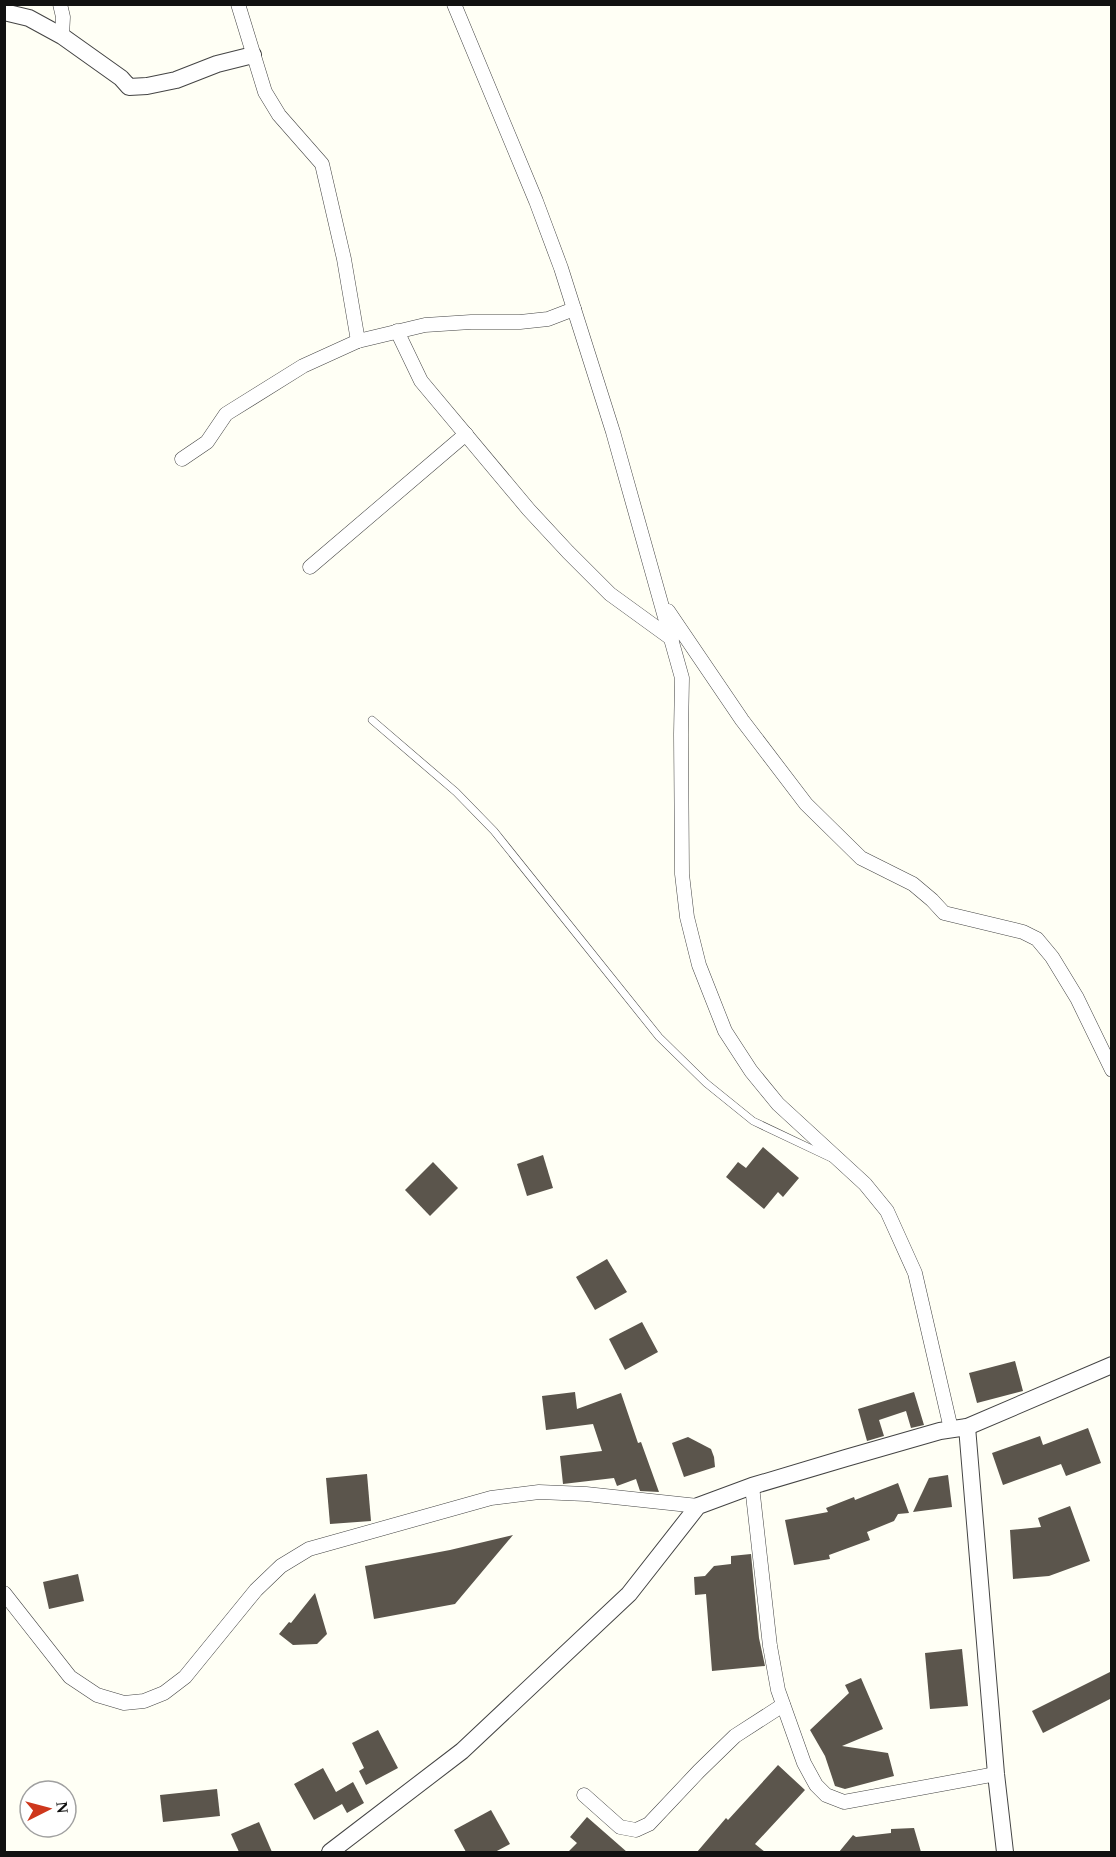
<svg xmlns="http://www.w3.org/2000/svg" width="1116" height="1857" font-family="'Times New Roman',serif">
  <style>
    .building { fill: #5b554c }
    .lines { fill: none; stroke-linecap: round; stroke-linejoin: round }
    .service-casing { stroke: #444; stroke-width: 8 }
    .minor-casing { stroke: #444; stroke-width: 15 }
    .tertiary-casing { stroke: #444; stroke-width: 18 }
    .service { stroke: #fff; stroke-width: 7 }
    .minor { stroke: #fff; stroke-width: 14 }
    .tertiary { stroke: #fff; stroke-width: 16 }
  </style>
  <rect width="100%" height="100%" fill="#fffff5"/>
  <!-- building -->
  <g class="building">
    <polygon points="763,1147 799,1178 783,1197 778,1192 764,1209 726,1177 738,1162 746,1168"/>
    <polygon points="543,1155 553,1188 527,1196 517,1164"/>
    <polygon points="433,1162 458,1188 430,1216 405,1190"/>
    <polygon points="607,1259 627,1292 595,1310 576,1277"/>
    <polygon points="642,1322 658,1352 625,1370 609,1339"/>
    <polygon points="1015,1361 1023,1391 977,1403 969,1373"/>
    <polygon points="575,1392 577,1409 621,1393 638,1443 641,1442 659,1492 640,1491 636,1479 617,1486 614,1478 563,1484 560,1456 602,1451 593,1424 546,1430 542,1396"/>
    <polygon points="914,1392 924,1425 911,1428 906,1411 879,1420 884,1436 867,1441 858,1409"/>
    <polygon points="1088,1428 1101,1463 1066,1476 1061,1464 1003,1485 992,1453 1040,1436 1043,1445"/>
    <polygon points="688,1437 711,1449 714,1457 715,1467 684,1477 672,1443"/>
    <polygon points="367,1474 371,1521 330,1524 326,1478"/>
    <polygon points="948,1475 952,1507 913,1512 929,1478"/>
    <polygon points="898,1483 909,1513 898,1514 894,1521 867,1532 870,1540 829,1555 830,1559 794,1565 785,1520 828,1512 826,1508 854,1497 855,1500"/>
    <polygon points="1070,1506 1090,1561 1049,1576 1013,1579 1010,1530 1041,1527 1038,1518"/>
    <polygon points="513,1535 455,1604 374,1619 365,1566 450,1550"/>
    <polygon points="751,1554 759,1638 765,1666 712,1671 706,1594 695,1595 694,1577 705,1576 714,1566 731,1564 731,1556"/>
    <polygon points="78,1574 84,1601 49,1609 43,1582"/>
    <polygon points="315,1593 327,1634 317,1644 293,1645 279,1634 289,1622 291,1623"/>
    <polygon points="962,1649 968,1706 930,1709 925,1653"/>
    <polygon points="1112,1671 1112,1698 1043,1733 1032,1711"/>
    <polygon points="861,1678 883,1729 842,1746 888,1753 894,1776 845,1789 835,1786 825,1756 810,1730 849,1693 845,1685"/>
    <polygon points="378,1730 398,1768 366,1785 359,1771 364,1768 352,1743"/>
    <polygon points="778,1765 805,1790 755,1844 765,1852 697,1852 726,1818 728,1820"/>
    <polygon points="323,1768 336,1792 353,1782 364,1803 347,1813 342,1804 314,1820 294,1784"/>
    <polygon points="217,1789 220,1816 163,1822 160,1795"/>
    <polygon points="491,1810 510,1844 495,1852 466,1852 454,1830"/>
    <polygon points="587,1817 627,1852 568,1852 577,1843 570,1837"/>
    <polygon points="259,1822 272,1852 239,1852 231,1834"/>
    <polygon points="914,1828 921,1852 839,1852 853,1835 856,1837 891,1833 891,1829"/>
  </g>
  <g class="lines">
    <!-- service casing -->
    <g class="service-casing">
      <polyline id="service" points="372,720 456,792 494,831 659,1037 706,1083 753,1121 831,1158"/>
    </g>
    <!-- minor casing -->
    <g class="minor-casing">
      <g id="minor">
        <polyline points="60,4 63,17 62,36"/>
        <polyline points="238,4 265,92 279,115 322,164 344,259 358,341"/>
        <polyline points="454,4 536,201 561,268 613,432 682,678 681,734 682,874 687,917 699,965 725,1031 751,1071 778,1104 865,1184 887,1211 915,1273 951,1429"/>
        <polyline points="397,331 421,381 529,510 568,552 610,594 672,639"/>
        <polyline points="182,459 207,442 226,414 303,366 358,341 425,325 471,322 520,322 548,319 574,309"/>
        <polyline points="310,567 466,434"/>
        <polyline points="668,611 742,720 806,804 861,858 913,884 932,900 944,913 1023,932 1037,939 1052,957 1077,998 1112,1070"/>
        <polyline points="752,1486 770,1646 778,1690 804,1763 816,1785 826,1795 844,1802 996,1774"/>
        <polyline points="4,1593 70,1677 97,1695 124,1703 144,1701 164,1693 185,1677 256,1590 281,1566 309,1549 491,1498 539,1492 586,1494 698,1506"/>
        <polyline points="584,1795 620,1827 636,1830 649,1824 699,1771 735,1736 783,1705"/>
      </g>
    </g>
    <!-- tertiary casing -->
    <g class="tertiary-casing">
      <g id="tertiary">
        <polyline points="4,12 29,18 62,36 121,78 129,87 147,86 176,80 217,64 253,55"/>
        <polyline points="967,1427 996,1774 1005,1852"/>
        <polyline points="330,1852 462,1751 629,1594 698,1506 752,1486 846,1458 940,1431 967,1427 1112,1365"/>
      </g>
    </g>
    <!-- service -->
    <use href="#service" class="service"/>
    <!-- minor -->
    <use href="#minor" class="minor"/>
    <!-- tertiary -->
    <use href="#tertiary" class="tertiary"/>
  </g>
  <!-- border -->
  <rect width="1116" height="1857" fill="none" stroke="#111111" stroke-width="12"/>
  <!-- north arrow -->
  <g transform="translate(48 1809) rotate(84)"><circle r="28" fill="#ffffff" stroke="#a0a0a0" stroke-width="1.5"/>
  <path d="M0-4.5L10 22L0 15L-10 22Z" fill="#ce371c"/>
  <text y="-9" font-size="16" font-weight="bold" text-anchor="middle" fill="#111111">N</text>
  </g>
</svg>
